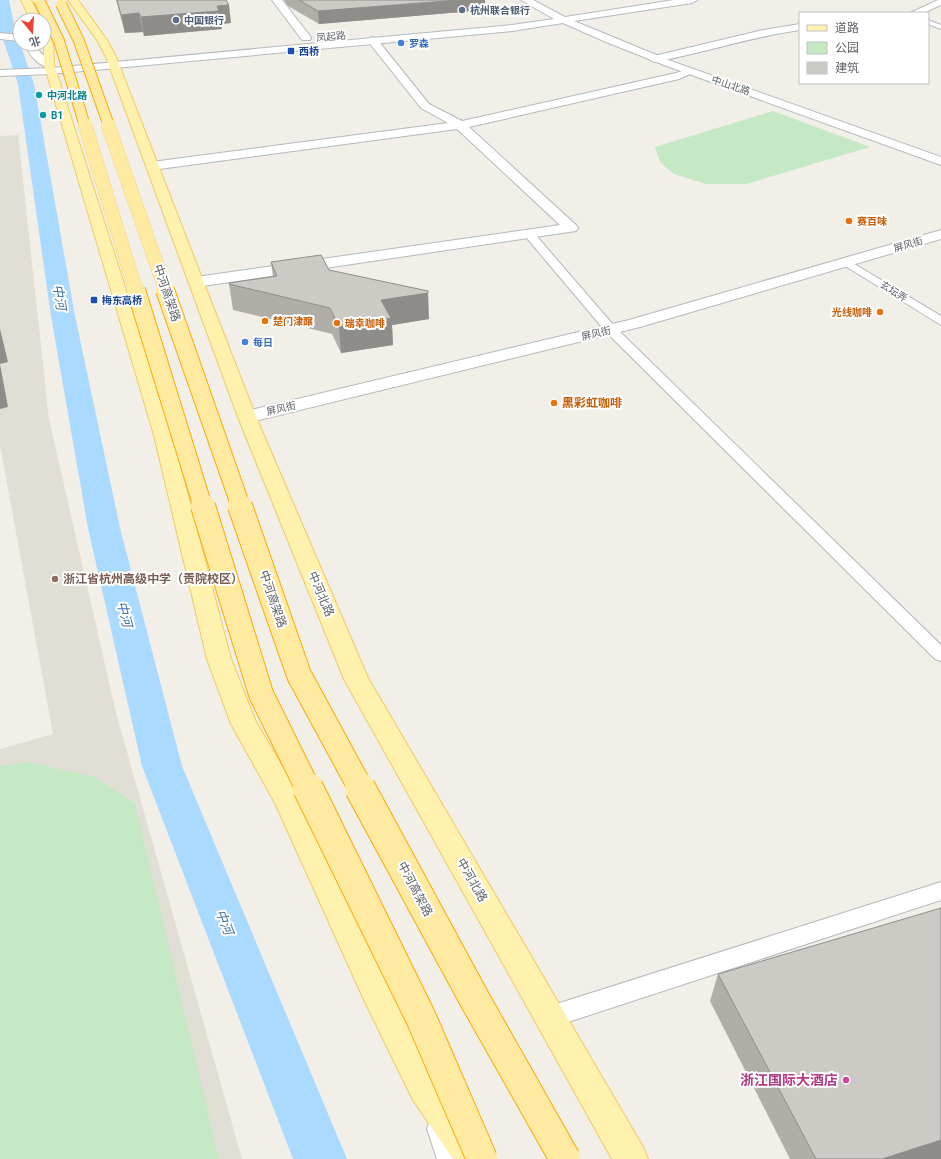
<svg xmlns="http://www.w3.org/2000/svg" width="941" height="1159" font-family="Roboto,'Noto Sans SC',sans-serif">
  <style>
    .education { fill: #e1ded6 }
    .green { fill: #c5e8c5 }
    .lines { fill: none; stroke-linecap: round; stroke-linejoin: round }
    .canal { fill: #aadaff; fill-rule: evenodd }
    .service-casing { stroke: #b5b8bc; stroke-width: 2 }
    .minor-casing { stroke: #b5b8bc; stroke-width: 2 }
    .tertiary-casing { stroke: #b5b8bc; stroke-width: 2 }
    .secondary-casing { stroke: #b6babf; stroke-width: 2 }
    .primary-casing { stroke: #f2c960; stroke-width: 2 }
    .service { fill: #fff; fill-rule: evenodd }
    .minor { fill: #fff; fill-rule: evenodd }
    .tertiary { fill: #fff; fill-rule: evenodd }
    .secondary { fill: #fff; fill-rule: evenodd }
    .primary { fill: #fff2af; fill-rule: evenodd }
    .trunk-bridge-far4-casing { stroke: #f9ab00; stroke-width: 12; stroke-linecap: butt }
    .trunk-bridge-far3-casing { stroke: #f9ab00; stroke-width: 14; stroke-linecap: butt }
    .trunk-bridge-far2-casing { stroke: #f9ab00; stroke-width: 20; stroke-linecap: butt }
    .trunk-bridge-far1-casing { stroke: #f9ab00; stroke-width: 26; stroke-linecap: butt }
    .trunk-bridge-casing { stroke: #f9ab00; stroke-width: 32; stroke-linecap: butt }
    .trunk-bridge-far4 { stroke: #feeaa1; stroke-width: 10 }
    .trunk-bridge-far3 { stroke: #feeaa1; stroke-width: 14 }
    .trunk-bridge-far2 { stroke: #feeaa1; stroke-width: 18 }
    .trunk-bridge-far1 { stroke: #feeaa1; stroke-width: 24 }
    .trunk-bridge { stroke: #feeaa1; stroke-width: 30 }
    .wall { fill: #afaea9 }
    .shaded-wall { fill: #8f8d8a }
    .building { fill: #cccac5; stroke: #8f8d8a }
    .service-dot { fill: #5c6f8a; stroke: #fff; stroke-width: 1.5 }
    .shop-dot { fill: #3f7fe0; stroke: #fff; stroke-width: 1.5 }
    .transit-dot { fill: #1a4fb4; stroke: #fff; stroke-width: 1.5 }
    .culture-dot { fill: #0f9aa8; stroke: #fff; stroke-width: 1.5 }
    .food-dot { fill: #e8710a; stroke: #fff; stroke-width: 1.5 }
    .education-dot { fill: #8d6e63; stroke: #fff; stroke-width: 1.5 }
    .hotel-dot { fill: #d1479c; stroke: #fff; stroke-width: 1.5 }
    .labels { text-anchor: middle; stroke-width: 4; stroke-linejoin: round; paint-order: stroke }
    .far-service-label { font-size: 10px; font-weight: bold; fill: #4e5e75; stroke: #fff; text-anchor: start }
    .far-street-label { font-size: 10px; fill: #5f6368; stroke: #fff }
    .far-shop-label { font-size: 10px; font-weight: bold; fill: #366cbe; stroke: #fff; text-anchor: start }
    .far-transit-label { font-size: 10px; font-weight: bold; fill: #164399; stroke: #fff; text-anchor: start }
    .far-culture-label { font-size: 10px; font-weight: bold; fill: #0d838f; stroke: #fff; text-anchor: start }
    .far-food-label { font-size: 10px; font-weight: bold; fill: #c56008; stroke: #fff; text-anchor: start }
    .street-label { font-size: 12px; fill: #5f6368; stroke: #fff }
    .food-label { font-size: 12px; font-weight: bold; fill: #c56008; stroke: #fff; text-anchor: start }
    .education-label { font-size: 12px; font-weight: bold; fill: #785e54; stroke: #fff; text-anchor: start }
    .water-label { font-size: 13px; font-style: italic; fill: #4174aa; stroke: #fff }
    .near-hotel-label { font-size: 14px; font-weight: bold; fill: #b23c85; stroke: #fff; text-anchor: end }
  </style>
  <rect width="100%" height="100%" fill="#f1efe8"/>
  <!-- education -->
  <polygon class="education" points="18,135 49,419 116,713 242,1159 0,1159 0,749 53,734 0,445 0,136"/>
  <!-- green -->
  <g class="green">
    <polygon points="773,111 870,147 746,184 706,184 674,174 660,162 655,147"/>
    <polygon points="29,762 94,777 135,803 219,1159 0,1159 0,766"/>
  </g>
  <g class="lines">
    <!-- canal -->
    <polygon class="canal" points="0,0 9,0 15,29 34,84 75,316 120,528 182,766 347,1159 293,1159 142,766 88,528 51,316 18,84 0,31"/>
    <!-- service casing -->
    <g class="service-casing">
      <g id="service">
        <polygon points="928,20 941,25 941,29 928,24"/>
        <polygon points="529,231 533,232 615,327 941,645 941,661 935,659 607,333 525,236 524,234"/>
        <polygon points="846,259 941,316 941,325 842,264 841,262 842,260"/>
        <polygon points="941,882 941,900 550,1028 542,1025 538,1017 542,1009 550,1006"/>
        <polygon points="439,1117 448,1120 463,1159 437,1159 427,1129 430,1120"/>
      </g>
    </g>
    <!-- minor casing -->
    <g class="minor-casing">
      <g id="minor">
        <polygon points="272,0 282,0 310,36 311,38 310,40 302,40"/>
        <polygon points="938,0 941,0 941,5 923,13 910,13"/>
        <path d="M 800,24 L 800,30 C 751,37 703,53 654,62 L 649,59 L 650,57 L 763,30 Z"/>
        <polygon points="0,33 20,35 20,41 0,39"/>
        <polygon points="372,37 376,38 429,104 462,121 676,73 689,69 694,72 679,79 469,127 576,225 578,228 576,231 196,287 191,285 188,282 191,279 196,277 560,225 457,129 152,170 146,166 152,162 448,123 421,108 367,40"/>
        <path d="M 24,44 L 34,44 C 42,57 46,55 54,64 L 53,66 C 39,70 30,54 24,44 Z"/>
      </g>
    </g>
    <!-- tertiary casing -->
    <g class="tertiary-casing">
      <polygon id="tertiary" points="941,230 941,239 640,327 247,423 241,421 238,417 241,413 247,411 629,320"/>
    </g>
    <!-- secondary casing -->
    <g class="secondary-casing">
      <polygon id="secondary" points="521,0 533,0 565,17 674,0 697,0 692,3 574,21 671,61 941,157 941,165 664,65 606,42 563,23 512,31 51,74 0,76 0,70 51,68 512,25 554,19"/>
    </g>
    <!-- primary casing -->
    <g class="primary-casing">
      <g id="primary">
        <polygon points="21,0 31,0 41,20 31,20"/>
        <polygon points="68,0 78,0 107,40 116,57 256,417 368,678 643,1147 648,1159 612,1159 344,679 238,417 106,57 97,40"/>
        <polygon points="44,32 47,33 53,43 54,64 172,435 231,659 256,722 297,791 387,982 437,1076 481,1140 486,1152 483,1159 453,1159 413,1100 365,1002 275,803 231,724 207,659 154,435 44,64"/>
      </g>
    </g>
    <!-- service -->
    <use href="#service" class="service"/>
    <!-- minor -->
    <use href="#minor" class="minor"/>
    <!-- tertiary -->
    <use href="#tertiary" class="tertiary"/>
    <!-- secondary -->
    <use href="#secondary" class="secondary"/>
    <!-- primary -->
    <use href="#primary" class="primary"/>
    <!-- trunk-bridge-far4 casing -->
    <g class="trunk-bridge-far4-casing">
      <g id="trunk-bridge-far4">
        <polyline points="39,0 59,41 85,126"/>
        <polyline points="61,4 79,41 109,126"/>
      </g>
    </g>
    <!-- trunk-bridge-far3 casing -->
    <g class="trunk-bridge-far3-casing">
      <g id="trunk-bridge-far3">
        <polyline points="85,125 136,291"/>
        <polyline points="108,125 166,291"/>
      </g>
    </g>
    <!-- trunk-bridge-far2 casing -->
    <g class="trunk-bridge-far2-casing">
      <g id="trunk-bridge-far2">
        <polyline points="136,290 203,507"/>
        <polyline points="165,290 241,507"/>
      </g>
    </g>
    <!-- trunk-bridge-far1 casing -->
    <g class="trunk-bridge-far1-casing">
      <g id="trunk-bridge-far1">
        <polyline points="203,506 261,694 308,789"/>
        <polyline points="240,506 299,675 361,789"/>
      </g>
    </g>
    <!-- trunk-bridge casing -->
    <g class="trunk-bridge-casing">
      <g id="trunk-bridge">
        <polyline points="308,788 421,1018 482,1159"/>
        <polyline points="360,788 475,1000 565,1159"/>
      </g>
    </g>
    <!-- trunk-bridge-far4 -->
    <use href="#trunk-bridge-far4" class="trunk-bridge-far4"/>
    <!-- trunk-bridge-far3 -->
    <use href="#trunk-bridge-far3" class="trunk-bridge-far3"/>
    <!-- trunk-bridge-far2 -->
    <use href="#trunk-bridge-far2" class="trunk-bridge-far2"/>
    <!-- trunk-bridge-far1 -->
    <use href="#trunk-bridge-far1" class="trunk-bridge-far1"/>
    <!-- trunk-bridge -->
    <use href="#trunk-bridge" class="trunk-bridge"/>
  </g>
  <!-- wall -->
  <g class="wall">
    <polygon points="116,0 226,0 231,23 221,24 222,29 144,36 143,32 125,33"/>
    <polygon points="284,0 485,0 485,10 319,24 288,6"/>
    <polygon points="271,262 329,270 429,319 392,325 393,345 341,353 332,334 233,310 229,284 273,277"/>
    <polygon points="718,974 941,1159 790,1159 710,1001"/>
  </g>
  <!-- shaded-wall -->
  <g class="shaded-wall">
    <polygon points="459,0 485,0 485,10 319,24 318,11"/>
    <polygon points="229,5 231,23 221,24 222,29 144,36 141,17 217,6"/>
    <polygon points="139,13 143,32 125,33 121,15"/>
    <polygon points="428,291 429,319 392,325 393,345 341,353 339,327 381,300"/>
    <polygon points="0,329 8,362 0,364 8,407 0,409"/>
    <polygon points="941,1140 941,1159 882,1159"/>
  </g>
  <!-- building -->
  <g class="building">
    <polygon points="117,0 226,0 229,5 217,6 219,11 141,17 139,13 121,15"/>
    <polygon points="299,0 459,0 318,11"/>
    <polygon points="321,255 329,270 428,291 428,293 381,300 391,318 339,327 330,308 229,284 229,283 277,276 271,262"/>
    <polygon points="941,908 941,1140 882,1159 816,1159 718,974"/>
  </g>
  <!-- markers -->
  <g class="service-dot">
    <circle cx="462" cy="10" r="4"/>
    <circle cx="176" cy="20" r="4"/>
  </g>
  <g class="shop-dot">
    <circle cx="401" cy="43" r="4"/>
    <circle cx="245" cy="342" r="4"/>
  </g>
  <g class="transit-dot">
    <rect x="287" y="47" width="8" height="8" rx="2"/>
    <rect x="90" y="296" width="8" height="8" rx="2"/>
  </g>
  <g class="culture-dot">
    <circle cx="39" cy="95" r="4"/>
    <circle cx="43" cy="115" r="4"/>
  </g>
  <g class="food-dot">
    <circle cx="849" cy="221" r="4"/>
    <circle cx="880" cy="312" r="4"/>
    <circle cx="265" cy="321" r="4"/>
    <circle cx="337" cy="323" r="4"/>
    <circle cx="554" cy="403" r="4"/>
  </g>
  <circle class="education-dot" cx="55" cy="579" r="4"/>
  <circle class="hotel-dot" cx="846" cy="1080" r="4"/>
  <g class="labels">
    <!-- far-service labels -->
    <g class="far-service-label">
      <text x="470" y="14">杭州联合银行</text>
      <text x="184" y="24">中国银行</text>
    </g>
    <!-- far-street labels -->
    <g class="far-street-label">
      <text transform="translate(331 36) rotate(-5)" y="4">凤起路</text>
      <text transform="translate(731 85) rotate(18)" y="4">中山北路</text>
      <text transform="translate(908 244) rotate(-16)" y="4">屏风街</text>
      <text transform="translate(894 291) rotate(32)" y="4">玄坛弄</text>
      <text transform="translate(596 333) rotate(-13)" y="4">屏风街</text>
      <text transform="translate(281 408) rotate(-13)" y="4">屏风街</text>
    </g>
    <!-- far-shop labels -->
    <g class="far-shop-label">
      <text x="409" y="47">罗森</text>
      <text x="253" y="346">每日</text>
    </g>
    <!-- far-transit labels -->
    <g class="far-transit-label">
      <text x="299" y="55">西桥</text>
      <text x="102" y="304">梅东高桥</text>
    </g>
    <!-- far-culture labels -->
    <g class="far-culture-label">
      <text x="47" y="99">中河北路</text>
      <text x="51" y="119">B1</text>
    </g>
    <!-- far-food labels -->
    <g class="far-food-label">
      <text x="857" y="225">赛百味</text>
      <text x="872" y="316" text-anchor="end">光线咖啡</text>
      <text x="273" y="325">楚门津醸</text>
      <text x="345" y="327">瑞幸咖啡</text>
    </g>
    <!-- street labels -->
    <g class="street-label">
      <text transform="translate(167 293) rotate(71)" y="4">中河高架路</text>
      <text transform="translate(321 594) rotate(67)" y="4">中河北路</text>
      <text transform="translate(273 599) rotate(71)" y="4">中河高架路</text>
      <text transform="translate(472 880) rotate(60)" y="4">中河北路</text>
      <text transform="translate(415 889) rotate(62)" y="4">中河高架路</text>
    </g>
    <!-- food labels -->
    <g class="food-label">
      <text x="562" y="407">黑彩虹咖啡</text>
    </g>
    <!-- education labels -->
    <g class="education-label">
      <text x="63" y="583">浙江省杭州高级中学（贡院校区）</text>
    </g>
    <!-- water labels -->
    <g class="water-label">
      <text transform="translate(60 297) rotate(81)" y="5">中河</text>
      <text transform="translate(125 614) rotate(76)" y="5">中河</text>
      <text transform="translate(225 922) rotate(68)" y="5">中河</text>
    </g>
    <!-- near-hotel labels -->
    <g class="near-hotel-label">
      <text x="838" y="1085">浙江国际大酒店</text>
    </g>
  </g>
  <!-- legend -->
  <rect x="799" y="12" width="130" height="72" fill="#ffffff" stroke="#bfc1c3"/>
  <rect x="807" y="25" width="20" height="6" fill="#fff2af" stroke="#bfc1c3"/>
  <text x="835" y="32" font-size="12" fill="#5f6368">道路</text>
  <rect x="807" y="42" width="20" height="12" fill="#c5e8c5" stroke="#bfc1c3"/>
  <text x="835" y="52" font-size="12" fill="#5f6368">公园</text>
  <rect x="807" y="62" width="20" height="12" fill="#cccac5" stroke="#bfc1c3"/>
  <text x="835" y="72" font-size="12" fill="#5f6368">建筑</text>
  <!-- north arrow -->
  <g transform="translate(32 32) rotate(162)"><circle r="19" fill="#ffffff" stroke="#bfc1c3"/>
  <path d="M0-3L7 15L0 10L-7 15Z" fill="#ea4335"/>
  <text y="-6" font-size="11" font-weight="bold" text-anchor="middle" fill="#5f6368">北</text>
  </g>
</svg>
